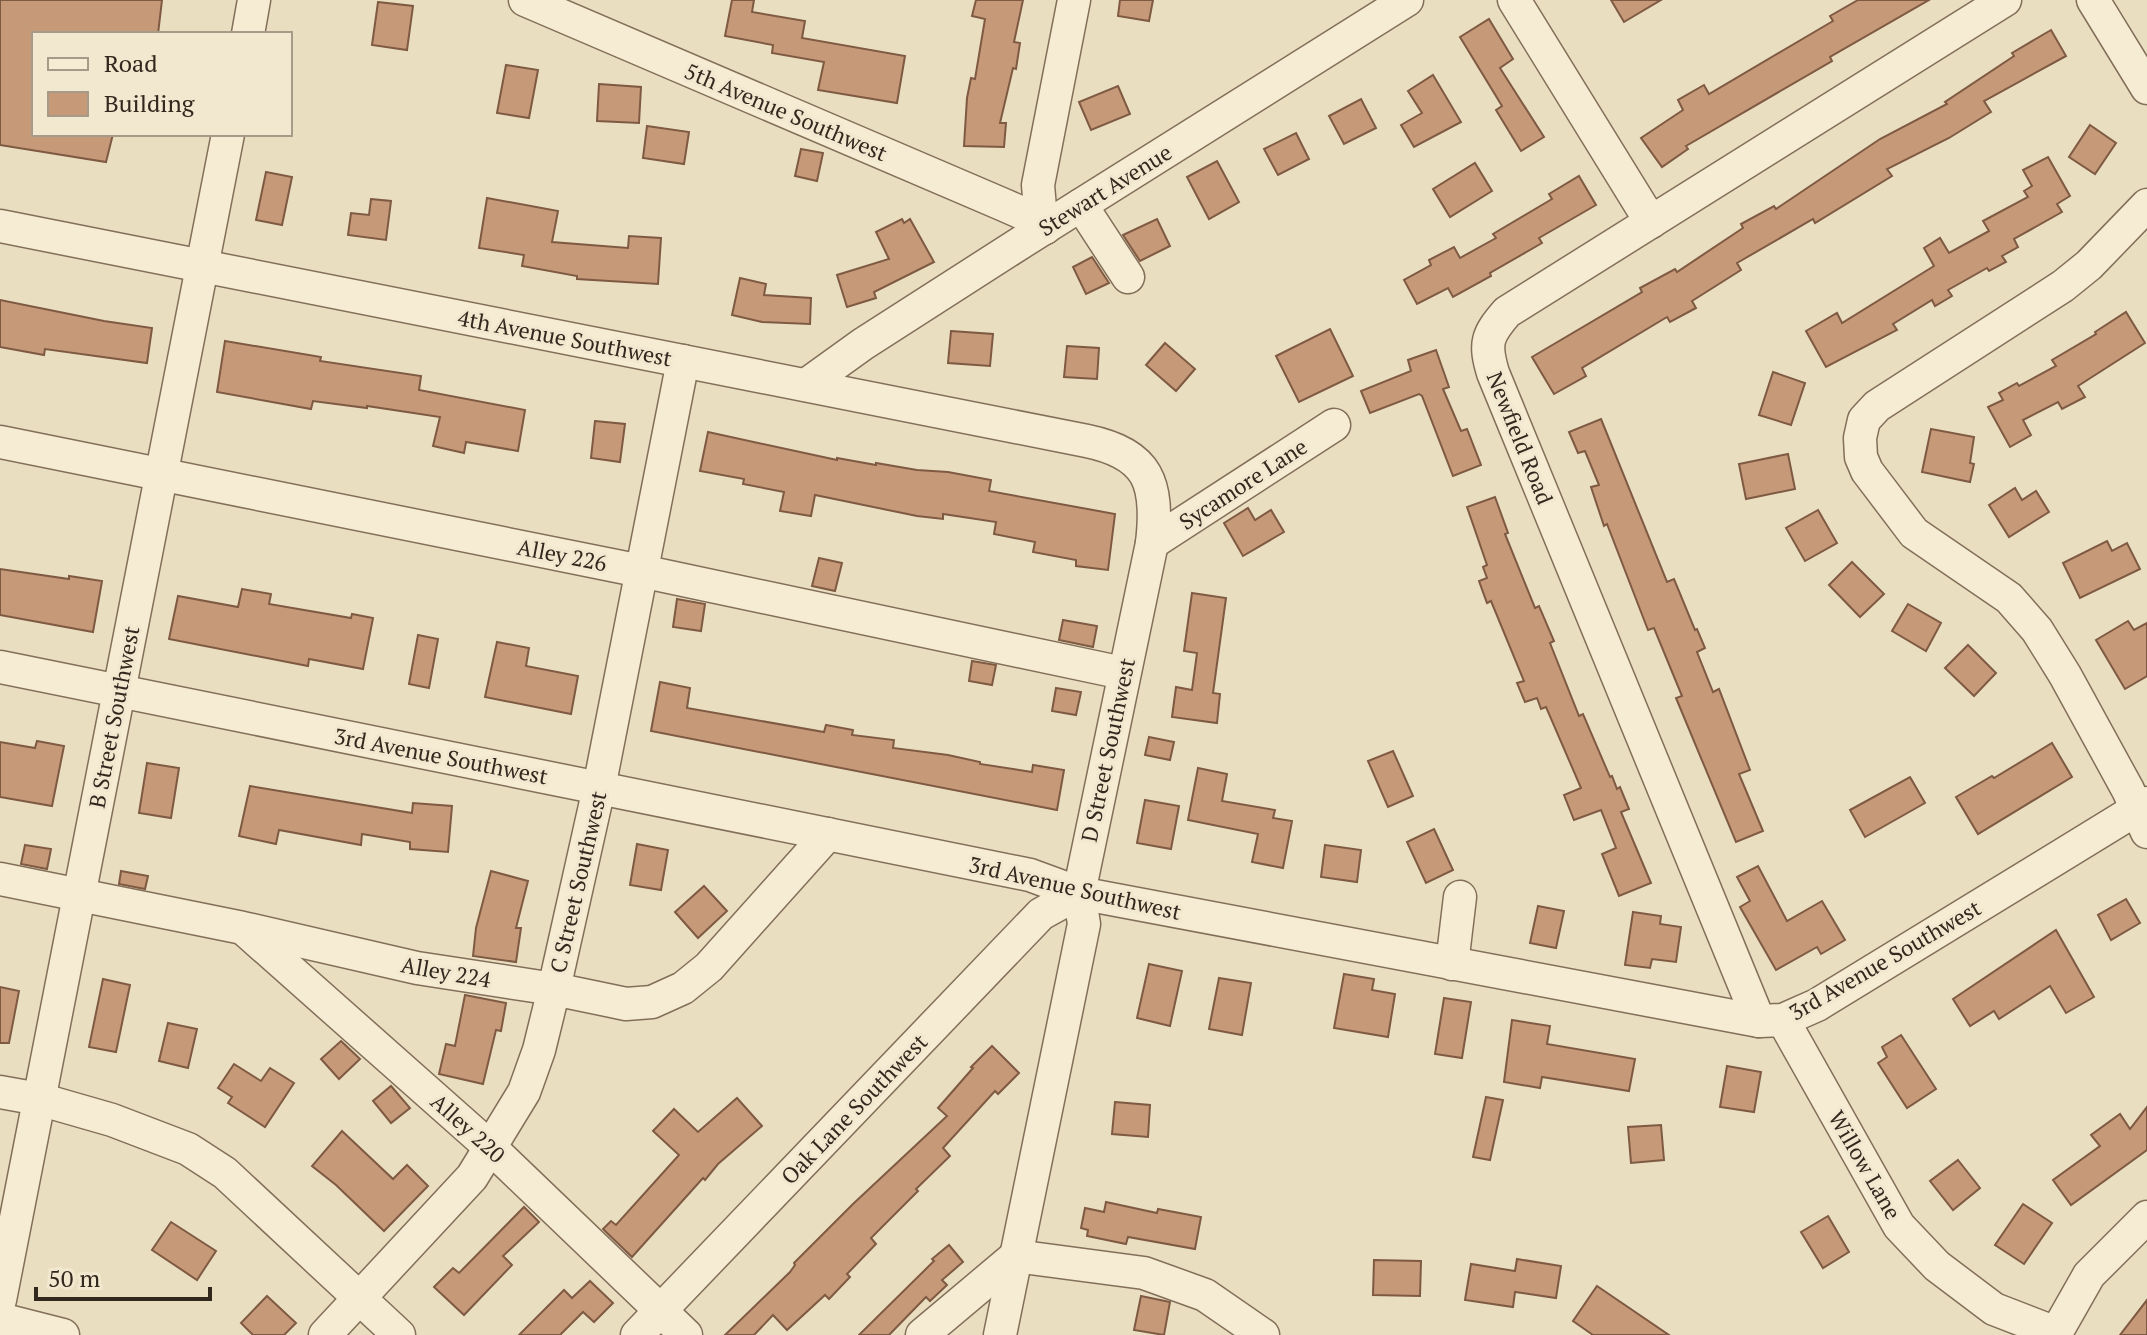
<svg xmlns="http://www.w3.org/2000/svg" width="2147" height="1335" font-family="'PT Serif',serif">
  <style>
    .building { fill: #c69979; stroke: #7f5a42; stroke-width: 2 }
    .lines { fill: none; stroke-linecap: round; stroke-linejoin: round }
    .minor-casing { stroke: #826f5a; stroke-width: 35 }
    .minor { stroke: #f6ebd3; stroke-width: 32 }
    .labels { text-anchor: middle; stroke-width: 6; stroke-linejoin: round; paint-order: stroke }
    .street-label { font-size: 22px; fill: #33281d; stroke: #f2e8d0 }
  </style>
  <rect width="100%" height="100%" fill="#eadec1"/>
  <!-- building -->
  <g class="building">
    <polygon points="0,0 162,0 158,34 34,34 34,134 113,134 106,162 0,145"/>
    <polygon points="732,0 754,0 752,12 805,21 802,38 905,56 897,103 818,90 824,62 772,53 773,45 725,36"/>
    <polygon points="976,0 1023,0 1014,42 1020,43 1016,69 1013,68 1000,123 1006,123 1004,147 964,146 967,98 971,78 975,79 985,19 972,16"/>
    <polygon points="1120,0 1153,0 1149,21 1118,16"/>
    <polygon points="1611,0 1661,0 1624,22"/>
    <polygon points="1858,0 1929,0 1830,57 1832,61 1686,146 1688,149 1662,167 1641,138 1683,110 1678,100 1704,85 1709,94 1833,21 1830,16"/>
    <polygon points="378,2 413,6 407,50 372,45"/>
    <polygon points="1489,19 1513,59 1500,68 1544,137 1521,151 1496,110 1502,106 1460,37"/>
    <polygon points="2051,30 2066,56 1984,101 1991,112 1949,138 1887,169 1892,176 1815,223 1813,219 1737,263 1741,270 1692,301 1696,308 1670,322 1667,317 1582,368 1586,376 1554,394 1532,357 1642,292 1640,288 1675,269 1677,272 1743,228 1741,224 1774,206 1776,209 1880,139 1947,104 1945,102 2014,56 2012,53"/>
    <polygon points="506,65 538,70 529,118 497,113"/>
    <polygon points="1433,75 1461,122 1414,147 1401,125 1422,113 1408,91"/>
    <polygon points="599,84 641,87 639,123 597,121"/>
    <polygon points="1118,86 1130,114 1091,130 1079,102"/>
    <polygon points="1361,99 1376,128 1344,144 1329,116"/>
    <polygon points="2090,125 2116,143 2095,174 2069,157"/>
    <polygon points="647,126 689,132 684,164 643,158"/>
    <polygon points="1296,133 1309,159 1278,175 1264,149"/>
    <polygon points="801,149 823,153 817,181 795,176"/>
    <polygon points="2048,157 2070,196 2057,204 2062,212 2014,239 2018,247 2002,256 2006,262 1989,271 1987,268 1948,290 1952,296 1935,306 1932,300 1893,324 1897,330 1826,367 1806,331 1837,313 1842,323 1934,266 1924,248 1940,238 1949,253 1989,231 1983,221 2028,197 2024,191 2032,186 2023,170"/>
    <polygon points="1217,161 1239,202 1209,219 1187,177"/>
    <polygon points="1475,163 1492,191 1450,217 1433,189"/>
    <polygon points="266,172 292,177 282,225 256,220"/>
    <polygon points="1579,176 1596,205 1539,238 1542,243 1490,273 1491,276 1453,297 1448,288 1417,304 1404,280 1431,265 1429,260 1454,247 1460,258 1496,238 1493,234 1552,199 1549,194"/>
    <polygon points="487,198 558,211 552,242 628,248 629,236 661,238 658,284 577,279 577,276 522,266 524,255 479,248"/>
    <polygon points="371,199 391,201 386,240 348,235 351,213 369,215"/>
    <polygon points="902,219 904,223 910,219 934,262 874,292 876,298 847,307 837,275 889,259 876,232"/>
    <polygon points="1157,219 1170,246 1140,261 1123,235"/>
    <polygon points="1092,257 1109,283 1086,294 1073,267"/>
    <polygon points="740,278 766,284 764,295 811,298 810,324 762,322 732,315"/>
    <polygon points="0,300 104,321 152,328 147,363 45,349 44,355 0,347"/>
    <polygon points="2126,312 2145,343 2078,386 2085,397 2062,409 2058,402 2023,420 2031,435 2010,447 1988,407 2003,400 1999,393 2017,383 2019,386 2056,366 2052,360 2096,334 2095,332"/>
    <polygon points="1330,329 1353,376 1299,402 1276,356"/>
    <polygon points="951,331 993,334 990,366 948,363"/>
    <polygon points="225,341 321,357 320,361 421,376 419,390 525,410 518,451 466,442 464,453 433,446 440,417 367,406 367,408 313,401 311,409 217,392"/>
    <polygon points="1165,343 1195,369 1176,391 1146,365"/>
    <polygon points="1067,346 1099,348 1097,379 1064,377"/>
    <polygon points="1436,350 1449,387 1443,389 1461,431 1467,429 1481,465 1453,476 1422,396 1419,394 1370,413 1361,391 1411,371 1408,360"/>
    <polygon points="1773,372 1805,383 1791,425 1759,415"/>
    <polygon points="1601,419 1667,582 1674,579 1695,630 1697,629 1705,648 1697,652 1713,692 1719,689 1750,770 1739,774 1763,831 1736,842 1676,698 1682,696 1654,628 1648,630 1607,524 1604,526 1591,487 1599,485 1585,451 1578,453 1569,432"/>
    <polygon points="595,421 625,424 620,462 591,458"/>
    <polygon points="1931,429 1974,437 1970,463 1974,464 1970,482 1922,472"/>
    <polygon points="708,432 837,460 837,458 876,465 876,463 917,470 948,472 991,480 989,491 1115,514 1108,570 1076,566 1076,560 1033,552 1035,542 994,534 996,522 943,514 943,519 917,516 815,495 811,516 780,511 784,492 743,484 744,479 700,471"/>
    <polygon points="1788,454 1795,489 1746,499 1739,464"/>
    <polygon points="2015,488 2022,500 2036,491 2049,512 2009,537 1989,505"/>
    <polygon points="1495,497 1508,533 1505,534 1535,608 1539,606 1554,641 1550,643 1579,716 1583,714 1610,777 1612,776 1617,789 1620,787 1629,809 1621,812 1651,883 1619,896 1602,854 1616,848 1601,810 1574,820 1564,795 1581,788 1546,707 1541,709 1537,698 1525,702 1517,683 1524,681 1491,601 1487,603 1479,581 1487,578 1483,567 1487,565 1467,507"/>
    <polygon points="1248,508 1255,520 1271,510 1284,532 1243,556 1224,523"/>
    <polygon points="1818,510 1837,543 1805,561 1786,528"/>
    <polygon points="2107,541 2112,551 2127,543 2140,569 2080,598 2063,563"/>
    <polygon points="819,558 842,563 835,591 812,586"/>
    <polygon points="1852,562 1884,594 1860,617 1829,585"/>
    <polygon points="0,569 69,579 69,576 102,581 93,632 0,615"/>
    <polygon points="242,589 271,594 269,604 351,618 352,614 373,618 363,669 309,659 308,666 169,639 178,596 238,607"/>
    <polygon points="1192,593 1226,598 1213,693 1220,694 1217,723 1172,717 1176,687 1192,690 1197,653 1184,651"/>
    <polygon points="677,599 705,604 701,631 673,627"/>
    <polygon points="1908,604 1941,623 1926,651 1892,631"/>
    <polygon points="1063,620 1097,626 1093,647 1059,640"/>
    <polygon points="2128,621 2134,630 2147,623 2147,676 2125,689 2096,640"/>
    <polygon points="418,635 438,639 429,688 409,684"/>
    <polygon points="497,642 529,648 526,666 578,676 571,714 485,697"/>
    <polygon points="1968,645 1996,673 1974,696 1945,668"/>
    <polygon points="972,661 996,665 992,685 969,681"/>
    <polygon points="660,682 690,688 687,708 824,732 826,725 853,730 852,735 894,740 893,748 948,755 980,762 980,764 1032,772 1033,765 1064,770 1057,810 651,731"/>
    <polygon points="1056,688 1081,692 1076,715 1052,711"/>
    <polygon points="1149,737 1174,742 1170,760 1145,755"/>
    <polygon points="37,741 64,746 52,806 0,797 0,742 35,748"/>
    <polygon points="2052,743 2072,777 1978,834 1956,797 1992,776 1994,778"/>
    <polygon points="1393,751 1413,796 1388,807 1368,761"/>
    <polygon points="147,763 179,768 171,818 139,813"/>
    <polygon points="1198,768 1227,774 1222,801 1275,810 1273,818 1292,821 1283,868 1252,862 1258,834 1188,820"/>
    <polygon points="1910,777 1925,803 1865,837 1850,810"/>
    <polygon points="250,786 412,813 413,803 452,806 448,852 410,849 410,842 362,834 361,845 279,830 276,844 239,836"/>
    <polygon points="1145,800 1179,806 1171,849 1137,843"/>
    <polygon points="1434,829 1453,870 1426,883 1407,842"/>
    <polygon points="637,844 668,850 661,890 630,885"/>
    <polygon points="25,845 51,849 47,869 21,864"/>
    <polygon points="1325,845 1361,850 1357,882 1321,877"/>
    <polygon points="1758,866 1787,921 1822,901 1845,940 1821,954 1817,947 1776,970 1740,907 1750,901 1737,877"/>
    <polygon points="121,871 148,876 145,889 119,884"/>
    <polygon points="491,871 528,881 516,928 521,928 516,962 473,956 476,928"/>
    <polygon points="704,886 727,911 698,938 675,912"/>
    <polygon points="2126,899 2140,923 2111,940 2098,915"/>
    <polygon points="1538,906 1564,911 1556,948 1530,943"/>
    <polygon points="1633,912 1661,916 1660,924 1681,927 1676,962 1652,959 1650,968 1625,965"/>
    <polygon points="2056,930 2094,997 2066,1013 2050,986 1999,1019 1994,1011 1970,1026 1953,999"/>
    <polygon points="1149,964 1182,971 1170,1026 1137,1018"/>
    <polygon points="1344,974 1374,979 1372,990 1395,994 1388,1037 1334,1028"/>
    <polygon points="1219,978 1251,983 1242,1035 1209,1029"/>
    <polygon points="103,979 130,985 116,1052 89,1047"/>
    <polygon points="0,987 19,991 9,1043 0,1043"/>
    <polygon points="465,995 506,1003 501,1031 496,1030 483,1084 439,1074 446,1044 455,1046"/>
    <polygon points="1444,998 1471,1002 1462,1058 1435,1054"/>
    <polygon points="1512,1020 1550,1026 1547,1044 1635,1059 1629,1091 1542,1077 1540,1088 1504,1082"/>
    <polygon points="168,1023 197,1029 188,1068 159,1061"/>
    <polygon points="1901,1035 1936,1089 1907,1108 1878,1063 1887,1057 1882,1047"/>
    <polygon points="341,1041 360,1059 339,1079 321,1059"/>
    <polygon points="992,1046 1019,1073 998,1094 995,1091 943,1148 950,1156 916,1189 918,1191 871,1238 876,1244 847,1274 850,1277 829,1299 825,1295 787,1330 773,1315 754,1335 725,1335 790,1272 795,1265 794,1263 853,1204 947,1116 938,1108 973,1068 971,1067"/>
    <polygon points="234,1064 261,1081 270,1068 294,1083 265,1127 228,1103 232,1097 218,1088"/>
    <polygon points="1727,1066 1761,1072 1754,1112 1720,1107"/>
    <polygon points="391,1086 410,1108 391,1123 373,1101"/>
    <polygon points="1486,1097 1503,1100 1490,1160 1473,1157"/>
    <polygon points="737,1098 762,1126 718,1164 705,1180 703,1178 632,1257 603,1229 611,1221 616,1225 679,1155 653,1131 674,1109 698,1132"/>
    <polygon points="1115,1102 1150,1105 1148,1137 1112,1134"/>
    <polygon points="2147,1107 2147,1150 2071,1205 2053,1180 2100,1146 2091,1135 2120,1114 2130,1129"/>
    <polygon points="1661,1125 1664,1160 1631,1163 1628,1127"/>
    <polygon points="342,1131 393,1179 407,1165 428,1186 384,1231 336,1185 312,1166"/>
    <polygon points="1958,1160 1980,1188 1953,1210 1930,1181"/>
    <polygon points="1106,1202 1157,1213 1158,1209 1201,1217 1195,1249 1128,1237 1126,1244 1087,1236 1088,1230 1081,1228 1085,1208 1104,1212"/>
    <polygon points="2023,1204 2052,1223 2024,1264 1995,1245"/>
    <polygon points="524,1207 539,1222 503,1256 512,1265 464,1315 434,1287 453,1268 459,1273"/>
    <polygon points="1828,1216 1849,1252 1823,1268 1801,1232"/>
    <polygon points="171,1222 216,1251 197,1280 152,1250"/>
    <polygon points="949,1245 963,1262 942,1280 947,1285 930,1301 926,1297 889,1335 859,1335 934,1261 932,1259"/>
    <polygon points="1517,1259 1561,1266 1556,1298 1515,1292 1513,1307 1465,1300 1471,1264 1515,1271"/>
    <polygon points="1374,1260 1421,1261 1420,1296 1373,1295"/>
    <polygon points="590,1281 613,1303 594,1322 583,1312 560,1335 519,1335 564,1290 572,1298"/>
    <polygon points="1597,1286 1669,1335 1593,1335 1573,1321"/>
    <polygon points="267,1296 296,1323 284,1335 253,1335 241,1323"/>
    <polygon points="1141,1296 1170,1302 1164,1335 1134,1330"/>
    <polygon points="2147,1300 2147,1335 2120,1335"/>
  </g>
  <g class="lines">
    <!-- minor casing -->
    <g class="minor-casing">
      <g id="minor">
        <polyline points="525,0 1004,205 1029,216 1045,228"/>
        <polyline points="1514,0 1651,222"/>
        <polyline points="2093,0 2147,88"/>
        <polyline points="248,34 254,0"/>
        <polyline points="1081,205 1128,277"/>
        <polyline points="2147,205 2089,265 2063,286 1877,406 1864,420 1860,438 1861,457 1867,471 1914,533 2009,598 2037,630 2065,675 2128,790 2147,832"/>
        <path d="M 0,226 L 1087,441 C 1149,454 1159,483 1152,543 L 1079,893 L 1084,924 L 1000,1335"/>
        <polyline points="1045,228 1040,208 1038,185 1074,0"/>
        <polyline points="806,385 863,344 1022,242 1407,0"/>
        <polyline points="0,442 641,571 1123,673"/>
        <polyline points="1152,543 1334,425"/>
        <polyline points="0,667 1030,875 1079,893 1759,1021 1783,1020 1817,1005 2147,803"/>
        <polyline points="0,879 243,928 417,968 554,989 626,1004 652,1002 683,988 709,967 828,834"/>
        <polyline points="245,930 491,1148 686,1335"/>
        <polyline points="1452,964 1460,897"/>
        <polyline points="1783,1020 1899,1226 1937,1266 1994,1309 2056,1333"/>
        <path d="M 1759,1021 L 1493,373 C 1484,343 1487,335 1507,312 L 2005,0"/>
        <polyline points="0,1092 39,1099 112,1120 188,1149 225,1173 399,1335"/>
        <polyline points="0,1300 228,134"/>
        <polyline points="0,1319 63,1335"/>
        <polyline points="325,1335 472,1177 524,1092 539,1050 554,989 599,788 683,361"/>
        <polyline points="637,1335 1041,914 1079,893"/>
        <polyline points="922,1335 1016,1256 1144,1273 1205,1295 1263,1335"/>
        <polyline points="2055,1335 2089,1275 2147,1217"/>
      </g>
    </g>
    <!-- minor -->
    <use href="#minor" class="minor"/>
  </g>
  <g class="labels">
    <!-- street labels -->
    <g class="street-label">
      <text transform="translate(786 112) rotate(23)" y="8">5th Avenue Southwest</text>
      <text transform="translate(1105 190) rotate(-32)" y="8">Stewart Avenue</text>
      <text transform="translate(565 338) rotate(11)" y="8">4th Avenue Southwest</text>
      <text transform="translate(1520 438) rotate(68)" y="8">Newfield Road</text>
      <text transform="translate(1243 484) rotate(-33)" y="8">Sycamore Lane</text>
      <text transform="translate(562 555) rotate(11)" y="8">Alley 226</text>
      <text transform="translate(114 717) rotate(-79)" y="8">B Street Southwest</text>
      <text transform="translate(1108 750) rotate(-78)" y="8">D Street Southwest</text>
      <text transform="translate(441 756) rotate(11)" y="8">3rd Avenue Southwest</text>
      <text transform="translate(578 882) rotate(-77)" y="8">C Street Southwest</text>
      <text transform="translate(1075 888) rotate(13)" y="8">3rd Avenue Southwest</text>
      <text transform="translate(1885 960) rotate(-30)" y="8">3rd Avenue Southwest</text>
      <text transform="translate(446 972) rotate(10)" y="8">Alley 224</text>
      <text transform="translate(854 1109) rotate(-46)" y="8">Oak Lane Southwest</text>
      <text transform="translate(468 1128) rotate(42)" y="8">Alley 220</text>
      <text transform="translate(1865 1165) rotate(60)" y="8">Willow Lane</text>
    </g>
  </g>
  <!-- legend -->
  <rect x="32" y="32" width="260" height="104" fill="#f2e8d0" stroke="#a69b88" stroke-width="2"/>
  <rect x="48" y="58" width="40" height="12" fill="#f6ebd3" stroke="#a69b88" stroke-width="2"/>
  <text x="104" y="72" font-size="24" fill="#33281d">Road</text>
  <rect x="48" y="92" width="40" height="24" fill="#c69979" stroke="#a69b88" stroke-width="2"/>
  <text x="104" y="112" font-size="24" fill="#33281d">Building</text>
  <!-- scale -->
  <path d="M36 1287v12h174v-12" fill="none" stroke="#33281d" stroke-width="4"/>
  <text x="48" y="1287" font-size="24" fill="#33281d" stroke="#f2e8d0" stroke-width="6" paint-order="stroke">50 m</text>
</svg>
